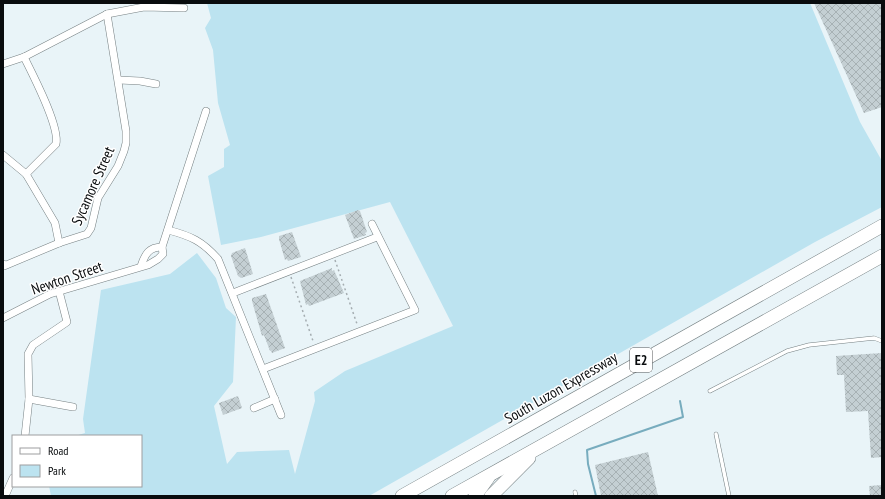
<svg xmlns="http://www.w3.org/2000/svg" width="885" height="499" font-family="'PT Sans Narrow',sans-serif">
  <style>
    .green { fill: #bce3f0 }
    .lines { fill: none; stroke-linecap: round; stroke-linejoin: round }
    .stream { stroke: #77acbe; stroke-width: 2 }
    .building { fill: url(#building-cross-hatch) }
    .service-casing { stroke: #768083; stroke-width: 4.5 }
    .minor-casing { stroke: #768083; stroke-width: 8 }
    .motorway-casing { stroke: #768083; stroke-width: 14 }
    .path { stroke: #a5adb1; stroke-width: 1.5; stroke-dasharray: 2 3; stroke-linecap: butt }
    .service { stroke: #fff; stroke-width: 3.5 }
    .minor { stroke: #fff; stroke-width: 7 }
    .motorway { stroke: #fff; stroke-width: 13 }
    .labels { text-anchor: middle; stroke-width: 3; stroke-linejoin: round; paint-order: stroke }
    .shield { fill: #fff; stroke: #535556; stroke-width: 1 }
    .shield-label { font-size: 14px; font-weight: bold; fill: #090c0e }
    .street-label { font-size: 15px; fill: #090c0e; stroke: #fff }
  </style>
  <defs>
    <pattern id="building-cross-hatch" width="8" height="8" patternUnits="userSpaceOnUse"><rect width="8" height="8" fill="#c4cfd3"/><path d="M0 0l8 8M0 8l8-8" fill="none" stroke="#a7b1b4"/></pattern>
  </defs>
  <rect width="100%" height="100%" fill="#e9f4f8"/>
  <!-- green -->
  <polygon class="green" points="207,3 810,3 860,122 882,161 882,207 815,242 369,496 51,496 49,486 141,486 141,436 75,436 85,433 83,419 101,290 170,274 197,253 216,278 226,308 236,317 233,382 214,406 227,464 237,452 289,450 295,474 315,401 314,392 345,371 453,326 390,202 261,237 221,245 208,176 224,167 224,149 230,145 218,103 213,50 205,28 211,18"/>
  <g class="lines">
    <!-- stream -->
    <polyline class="stream" points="596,496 588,464 587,450 683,417 680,401"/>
  </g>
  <!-- building -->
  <g class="building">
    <polygon points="814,3 882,3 882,107 864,113"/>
    <polygon points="358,210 360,211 367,232 365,233 366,235 354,239 345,215"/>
    <polygon points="292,232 301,257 288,261 287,259 285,260 279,239 279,236"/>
    <polygon points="245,248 253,274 241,278 238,276 231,256 232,253"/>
    <polygon points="332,268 332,271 334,270 344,293 309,306 308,304 306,305 300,281"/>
    <polygon points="266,294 285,348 272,353 271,350 270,351 264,335 262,336 252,301 252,298"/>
    <polygon points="882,353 882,457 871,458 868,411 846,412 844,375 837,375 836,356"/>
    <polygon points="238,396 242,408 223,415 219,403"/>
    <polygon points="648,452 658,496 601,496 595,465"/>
    <polygon points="882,485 882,496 870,496 869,486"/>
  </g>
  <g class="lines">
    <!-- service casing -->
    <g class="service-casing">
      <g id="service">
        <polyline points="710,391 787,351 809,345 874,338 882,341"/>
        <polyline points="716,434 729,496"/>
        <polyline points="575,492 576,496"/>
      </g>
    </g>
    <!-- minor casing -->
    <g class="minor-casing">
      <g id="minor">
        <path d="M 24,57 C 33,75 60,127 56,144 L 26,174"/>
        <polyline points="3,64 24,57 107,14 144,7 184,8"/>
        <polyline points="119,80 140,81 156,84"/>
        <polyline points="3,155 26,174 55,223 59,243"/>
        <path d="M 168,230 C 191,236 202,241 218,259 L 281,415"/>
        <polyline points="3,264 4,266 59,243 87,234 91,228 98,198 118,166 124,151 126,143 126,131 107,14"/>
        <path d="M 141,266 C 145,254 149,247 162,247"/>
        <polyline points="233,293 377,237"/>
        <polyline points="3,318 50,294 148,265 158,259 163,254 162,247 206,111"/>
        <polyline points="263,369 415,310 372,224"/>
        <polyline points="29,399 73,407"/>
        <polyline points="254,408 275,399"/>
        <polyline points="25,436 29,399 28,354 33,345 67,322 59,291"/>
        <polyline points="5,496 13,478"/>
      </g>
    </g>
    <!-- motorway casing -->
    <g class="motorway-casing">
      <g id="motorway">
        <polyline points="402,496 882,226"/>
        <polyline points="452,496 882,256"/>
        <polyline points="475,496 488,478"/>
        <polyline points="491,496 529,458"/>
      </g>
    </g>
    <!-- path -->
    <g class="path">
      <polyline points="335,260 357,324"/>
      <polyline points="291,277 313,341"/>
    </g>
    <!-- service -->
    <use href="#service" class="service"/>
    <!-- minor -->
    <use href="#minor" class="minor"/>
    <!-- motorway -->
    <use href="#motorway" class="motorway"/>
  </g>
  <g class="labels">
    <!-- shield labels -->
    <rect class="shield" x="630" y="348" width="22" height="24" rx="3"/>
    <g class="shield-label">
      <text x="641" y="365">E2</text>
    </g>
    <!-- street labels -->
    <g class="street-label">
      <text transform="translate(93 186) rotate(-66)" y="5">Sycamore Street</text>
      <text transform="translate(67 278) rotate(-19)" y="5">Newton Street</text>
      <text transform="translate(561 388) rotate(-30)" y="5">South Luzon Expressway</text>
    </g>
  </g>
  <!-- border -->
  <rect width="885" height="499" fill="none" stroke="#090c0e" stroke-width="8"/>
  <!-- legend -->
  <rect x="12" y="435" width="130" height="52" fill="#ffffff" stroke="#9d9e9f"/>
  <rect x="20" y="448" width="20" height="6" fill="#ffffff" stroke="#9d9e9f"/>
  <text x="48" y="455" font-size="12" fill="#090c0e">Road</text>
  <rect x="20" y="465" width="20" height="12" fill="#bce3f0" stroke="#9d9e9f"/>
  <text x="48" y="475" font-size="12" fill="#090c0e">Park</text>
</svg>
